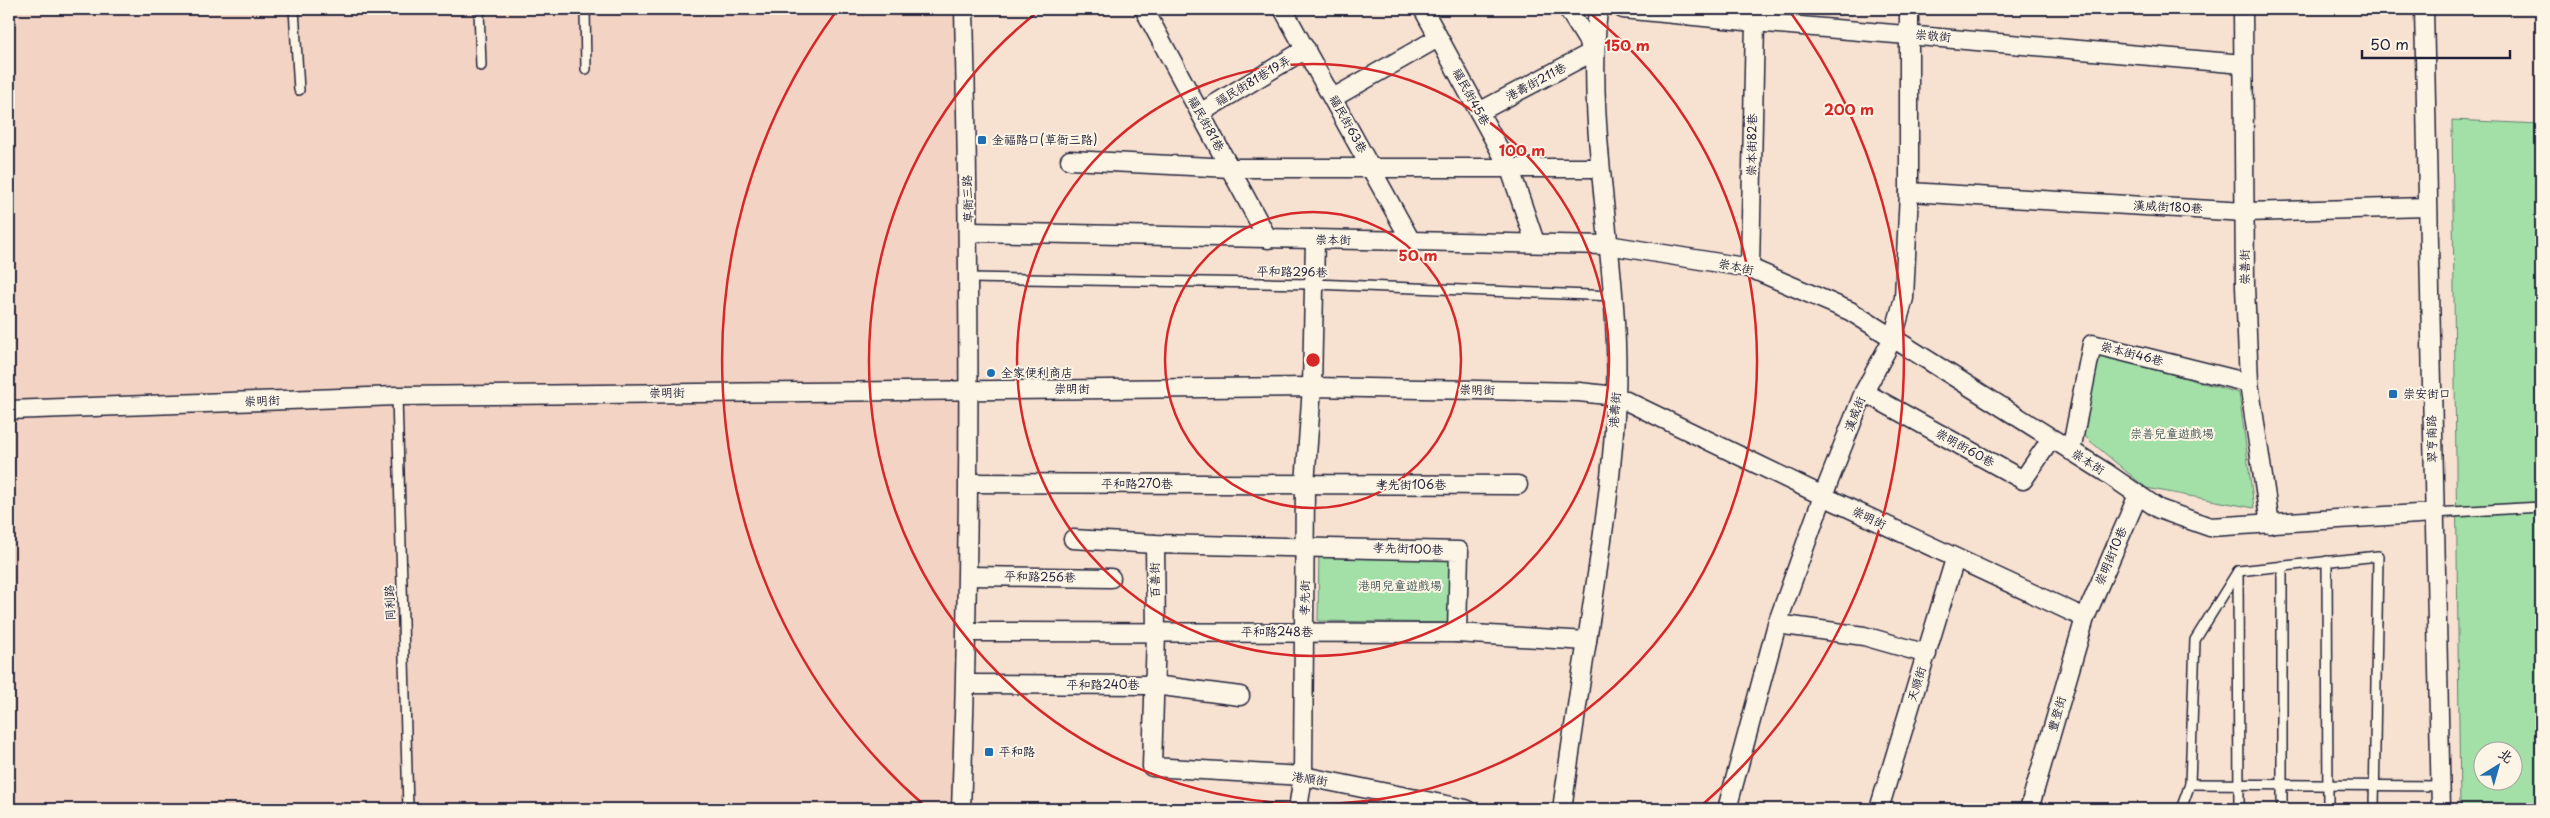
<svg xmlns="http://www.w3.org/2000/svg" width="2550" height="818" font-family="'Playpen Sans','LXGW WenKai TC',sans-serif">
  <style>
    .built { fill: #f3d3c3 }
    .green { fill: #a2e0a7; stroke: #628171; fill-rule: evenodd }
    .lines { fill: none; stroke-linecap: round; stroke-linejoin: round }
    .lane-casing { stroke: #22223b; stroke-width: 12 }
    .street-casing { stroke: #22223b; stroke-width: 21 }
    .lane { stroke: #fcf5e5; stroke-width: 9 }
    .street { stroke: #fcf5e5; stroke-width: 18 }
    .ring { fill: none; stroke: #d62828; stroke-width: 2.5 }
    .poi-dot { fill: #1f6fb2; stroke: #fcf5e5; stroke-width: 2 }
    .labels { text-anchor: middle; stroke-width: 4; stroke-linejoin: round; paint-order: stroke }
    .street-label { font-size: 12px; fill: #22223b; stroke: #fcf5e5 }
    .poi-label { font-size: 12px; fill: #22223b; stroke: #fcf5e5; text-anchor: start }
    .park-label { font-size: 12px; fill: #485b5b; stroke: #fcf5e5 }
    .centre { fill: #d62828; stroke: #fcf5e5; stroke-width: 2.5 }
    .ring-label { font-size: 15px; text-anchor: middle; font-weight: bold; fill: #d62828; stroke: #fcf5e5; stroke-width: 4; stroke-linejoin: round; paint-order: stroke }
  </style>
  <rect width="100%" height="100%" fill="#f7e1d1"/>
  <filter id="ink" filterUnits="userSpaceOnUse"><feTurbulence type="fractalNoise" baseFrequency=".02" numOctaves="2"/><feDisplacementMap in="SourceGraphic" scale="10" xChannelSelector="R" yChannelSelector="G"/><feConvolveMatrix kernelMatrix="1 2 1 2 8 2 1 2 1" color-interpolation-filters="sRGB"/></filter>
  <g filter="url(#ink)">
    <!-- built -->
    <polygon class="built" points="9,9 967,9 961,809 9,809"/>
    <!-- green -->
    <g class="green">
      <path d="M 2452,120 L 2541,124 L 2541,809 L 2460,809 ZM 2482,750 L 2512,750 L 2512,780 L 2482,780 Z"/>
      <polygon points="2099,354 2239,393 2254,508 2146,488 2083,435"/>
      <polygon points="1319,548 1455,551 1455,623 1318,621"/>
    </g>
    <g class="lines">
      <!-- lane casing -->
      <g class="lane-casing">
        <g id="lane">
          <polyline points="294,9 299,90"/>
          <polyline points="479,9 481,66"/>
          <polyline points="585,9 586,69"/>
          <polyline points="969,278 1314,284 1615,296"/>
          <polyline points="397,396 408,809"/>
          <polyline points="2434,513 2541,507"/>
          <polyline points="2327,561 2328,809"/>
          <polyline points="2282,566 2282,809"/>
          <polyline points="2238,571 2239,809"/>
          <polyline points="2190,784 2440,786"/>
          <polyline points="2181,809 2190,784 2195,640 2238,571 2378,556 2374,809"/>
        </g>
      </g>
      <!-- street casing -->
      <g class="street-casing">
        <g id="street">
          <polyline points="1144,9 1268,239"/>
          <polyline points="1283,9 1411,241"/>
          <polyline points="1423,9 1510,169 1535,242"/>
          <polyline points="1623,9 1755,22 2243,64"/>
          <polyline points="2243,9 2245,286 2249,383 2270,524"/>
          <polyline points="2424,9 2441,809"/>
          <polyline points="1333,98 1438,38"/>
          <polyline points="1479,112 1594,51 1568,9"/>
          <polyline points="1200,113 1306,49"/>
          <polyline points="1070,160 1231,168 1600,168"/>
          <polyline points="1909,192 2245,212 2427,207"/>
          <polyline points="969,232 1608,245 1750,268 1850,311 2105,472 2159,509 2210,527 2434,513"/>
          <polyline points="1750,268 1755,22"/>
          <polyline points="1864,392 2023,480 2051,439"/>
          <polyline points="9,410 397,396 1312,387 1579,392 1616,396 1823,496 2085,618"/>
          <polyline points="2071,451 2092,344 2249,383"/>
          <polyline points="969,483 1518,485"/>
          <polyline points="1073,539 1155,544 1459,551 1457,633"/>
          <polyline points="1155,544 1156,633 1152,767 1303,776 1466,809"/>
          <polyline points="969,576 1111,578"/>
          <polyline points="1777,624 1864,636 1927,654"/>
          <polyline points="967,632 1457,633 1587,641"/>
          <polyline points="966,684 1154,685 1240,696"/>
          <path d="M 961,809 C 971,542 970,276 964,9"/>
          <polyline points="1298,809 1303,776 1305,484 1312,387 1315,239"/>
          <path d="M 1562,809 C 1570,753 1578,697 1587,641 C 1599,560 1613,479 1616,396 C 1621,266 1585,138 1598,9"/>
          <polyline points="1727,809 1777,624 1823,496 1864,392 1893,338 1904,298 1909,192 1909,9"/>
          <polyline points="1879,809 1955,559"/>
          <polyline points="2029,809 2085,618 2138,495"/>
        </g>
      </g>
      <!-- lane -->
      <use href="#lane" class="lane"/>
      <!-- street -->
      <use href="#street" class="street"/>
    </g>
  </g>
  <!-- distance rings -->
  <g class="ring">
    <circle cx="1313" cy="360" r="148"/>
    <circle cx="1313" cy="360" r="296"/>
    <path d="M1586 10A444 444 0 1 1 1040 10"/>
    <path d="M925 806A591 591 0 0 1 835 13M1791 13A591 591 0 0 1 1701 806"/>
  </g>
  <!-- markers -->
  <g class="poi-dot">
    <rect x="977" y="135" width="10" height="10" rx="2.5"/>
    <circle cx="991" cy="373" r="5"/>
    <rect x="2388" y="389" width="10" height="10" rx="2.5"/>
    <rect x="984" y="747" width="10" height="10" rx="2.5"/>
  </g>
  <g class="labels">
    <!-- street labels -->
    <g class="street-label">
      <text transform="translate(1933 36) rotate(5)" y="4">崇敬街</text>
      <text transform="translate(1253 81) rotate(-31)" y="4">福民街81巷19弄</text>
      <text transform="translate(1536 82) rotate(-28)" y="4">港壽街211巷</text>
      <text transform="translate(1471 97) rotate(61)" y="4">福民街45巷</text>
      <text transform="translate(1206 124) rotate(61)" y="4">福民街81巷</text>
      <text transform="translate(1348 124) rotate(61)" y="4">福民街63巷</text>
      <text transform="translate(1752 145) rotate(-89)" y="4">崇本街82巷</text>
      <text transform="translate(968 199) rotate(-92)" y="4">草衙三路</text>
      <text transform="translate(2168 207) rotate(3)" y="4">漢威街180巷</text>
      <text transform="translate(1333 240) rotate(1)" y="4">崇本街</text>
      <text transform="translate(1736 267) rotate(12)" y="4">崇本街</text>
      <text transform="translate(2245 267) rotate(-91)" y="4">崇善街</text>
      <text transform="translate(1292 272) rotate(1)" y="4">平和路296巷</text>
      <text transform="translate(2132 354) rotate(14)" y="4">崇本街46巷</text>
      <text x="1072" y="393">崇明街</text>
      <text transform="translate(1477 390) rotate(1)" y="4">崇明街</text>
      <text transform="translate(667 393) rotate(-1)" y="4">崇明街</text>
      <text transform="translate(262 401) rotate(-2)" y="4">崇明街</text>
      <text transform="translate(1615 410) rotate(-86)" y="4">港壽街</text>
      <text transform="translate(1855 414) rotate(-69)" y="4">漢威街</text>
      <text transform="translate(2432 439) rotate(-91)" y="4">翠亨南路</text>
      <text transform="translate(1965 448) rotate(29)" y="4">崇明街60巷</text>
      <text transform="translate(2088 462) rotate(32)" y="4">崇本街</text>
      <text x="1137" y="488">平和路270巷</text>
      <text x="1411" y="489">孝先街106巷</text>
      <text transform="translate(1869 518) rotate(25)" y="4">崇明街</text>
      <text transform="translate(1408 549) rotate(2)" y="4">孝先街100巷</text>
      <text transform="translate(2111 556) rotate(-67)" y="4">崇明街10巷</text>
      <text transform="translate(1040 577) rotate(1)" y="4">平和路256巷</text>
      <text transform="translate(1155 580) rotate(-91)" y="4">百善街</text>
      <text transform="translate(1305 598) rotate(-89)" y="4">孝先街</text>
      <text transform="translate(390 603) rotate(-92)" y="4">同利路</text>
      <text x="1277" y="636">平和路248巷</text>
      <text transform="translate(1917 684) rotate(-73)" y="4">天順街</text>
      <text x="1103" y="689">平和路240巷</text>
      <text transform="translate(2057 714) rotate(-74)" y="4">豐登街</text>
      <text transform="translate(1310 779) rotate(9)" y="4">港順街</text>
    </g>
    <!-- poi labels -->
    <g class="poi-label">
      <text x="992" y="144">金福路口(草衙三路)</text>
      <text x="1001" y="377">全家便利商店</text>
      <text x="2403" y="398">崇安街口</text>
      <text x="999" y="756">平和路</text>
    </g>
    <!-- park labels -->
    <g class="park-label">
      <text x="2172" y="438">崇善兒童遊戲場</text>
      <text x="1400" y="590">港明兒童遊戲場</text>
    </g>
  </g>
  <circle cx="1313" cy="360" r="8" class="centre"/>
  <g class="ring-label">
    <text x="1627" y="51">150 m</text>
    <text x="1849" y="115">200 m</text>
    <text x="1522" y="156">100 m</text>
    <text x="1418" y="261">50 m</text>
  </g>
  <!-- margin -->
  <rect width="2550" height="818" fill="none" stroke="#fcf5e5" stroke-width="30"/>
  <rect x="15" y="15" width="2520" height="788" fill="none" stroke="#22223b" stroke-width="2" filter="url(#ink)"/>
  <!-- north arrow -->
  <g transform="translate(2498 766) rotate(37)"><circle r="24" fill="#fcf5e5" stroke="#a5a1a1"/>
  <path d="M0-4L9 19L0 12L-9 19Z" fill="#1f6fb2"/>
  <text y="-8" font-size="14" font-weight="bold" text-anchor="middle" fill="#22223b">北</text>
  </g>
  <!-- scale -->
  <path d="M2362 50v8h148v-8" fill="none" stroke="#22223b" stroke-width="2.5"/>
  <text x="2370" y="50" font-size="15" fill="#22223b" stroke="#fcf5e5" stroke-width="4" paint-order="stroke">50 m</text>
</svg>
